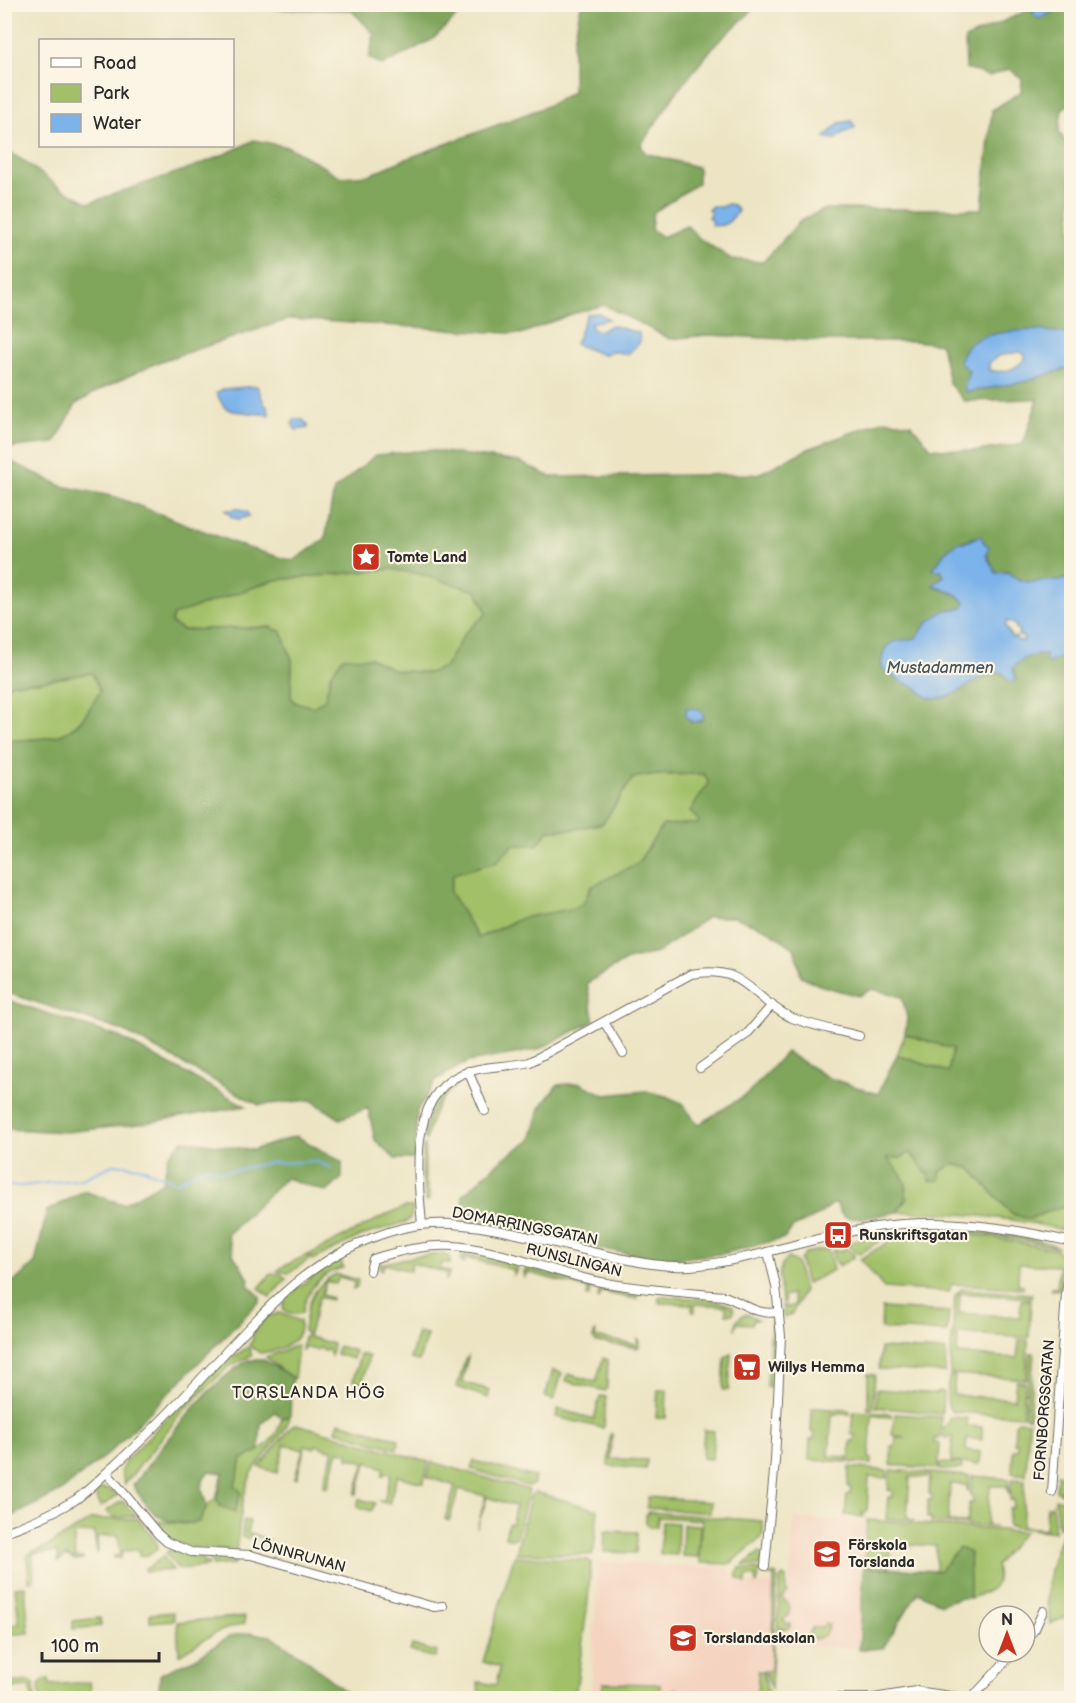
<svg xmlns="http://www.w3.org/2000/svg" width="1076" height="1703" font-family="'Balsamiq Sans',sans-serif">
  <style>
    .built { fill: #f4d3c0 }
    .green { fill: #a1c068; stroke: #66764a; stroke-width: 1.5 }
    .forest { fill: #80a65c; stroke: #566844; stroke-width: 1.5; fill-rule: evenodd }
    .water { fill: #7bb3eb; stroke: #536f8b; stroke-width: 1.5; fill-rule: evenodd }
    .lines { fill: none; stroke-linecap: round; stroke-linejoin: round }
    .stream { stroke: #7bb3eb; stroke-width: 2 }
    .minor-casing { stroke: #6f6c60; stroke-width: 10 }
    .minor { stroke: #fff; stroke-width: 8 }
    .labels { text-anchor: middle; stroke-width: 4.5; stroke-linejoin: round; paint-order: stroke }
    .poi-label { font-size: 15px; font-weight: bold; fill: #2b2b2b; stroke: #fcf5e5; text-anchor: start }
    .street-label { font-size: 15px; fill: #2b2b2b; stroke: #fcf5e5 }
    .water-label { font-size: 16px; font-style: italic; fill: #435465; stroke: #fcf5e5 }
    .neighbourhood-label { font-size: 16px; letter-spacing: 1.5px; fill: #2b2b2b; stroke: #fcf5e5 }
  </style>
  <rect width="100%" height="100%" fill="#fcf5e5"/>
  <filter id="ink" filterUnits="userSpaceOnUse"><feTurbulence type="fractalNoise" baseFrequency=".0167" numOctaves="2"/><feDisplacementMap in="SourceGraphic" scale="12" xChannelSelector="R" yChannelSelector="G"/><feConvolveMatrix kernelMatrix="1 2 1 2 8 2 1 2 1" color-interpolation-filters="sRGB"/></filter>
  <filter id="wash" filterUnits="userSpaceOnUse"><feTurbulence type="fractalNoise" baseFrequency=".008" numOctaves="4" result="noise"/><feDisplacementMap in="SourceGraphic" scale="24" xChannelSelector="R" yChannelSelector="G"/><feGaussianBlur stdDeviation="1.35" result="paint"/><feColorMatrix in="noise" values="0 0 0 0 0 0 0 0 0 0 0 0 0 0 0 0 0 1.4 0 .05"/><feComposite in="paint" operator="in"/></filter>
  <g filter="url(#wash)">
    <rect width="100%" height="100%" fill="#ece4c3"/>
    <!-- built -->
    <g class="built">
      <polygon points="794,1518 865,1523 857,1646 849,1648 779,1645 782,1591 789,1591"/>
      <polygon points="598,1562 728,1568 738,1583 773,1584 770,1669 756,1671 763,1698 591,1698"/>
    </g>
    <!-- green -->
    <g class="green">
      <polygon points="391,569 419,574 477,591 487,614 465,633 445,667 429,673 394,670 371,658 331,674 325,699 313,707 294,702 291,696 292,660 281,632 270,627 182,630 171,623 173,615 275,580"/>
      <path d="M 92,673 L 100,691 C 72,743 59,737 5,741 L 5,687 L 13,683 L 36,682 Z"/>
      <polygon points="704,774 709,784 690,811 699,821 698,824 663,825 638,863 591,887 583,904 571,909 522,918 478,938 450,892 453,873 496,862 512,845 537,845 549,830 575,829 603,823 633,778 649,775"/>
      <polygon points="905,1034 953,1049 948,1072 897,1055"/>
      <path d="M 461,1079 L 466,1079 C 439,1096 433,1109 426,1140 L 423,1137 C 428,1111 438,1091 461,1079 Z"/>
      <polygon points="425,1145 425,1178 430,1198 428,1201 426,1201 422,1178 423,1147"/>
      <path d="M 910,1152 L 929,1176 L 930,1180 L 952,1164 L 970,1168 L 1012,1214 L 1029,1219 L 1071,1203 L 1071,1232 C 1014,1217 956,1212 897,1212 L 907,1198 L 886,1157 L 901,1158 Z"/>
      <polygon points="406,1207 413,1207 411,1217 406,1222 361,1236 312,1260 310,1259 312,1253 390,1213"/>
      <path d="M 943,1229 C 971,1231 1035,1234 1059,1248 C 1006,1235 953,1229 899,1232 L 899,1231 Z"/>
      <polygon points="944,1233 991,1237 1057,1250 1063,1257 1060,1289 1051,1290 1051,1288 1057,1288 1059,1266 1019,1264 1018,1284 1023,1285 1023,1288 952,1284 949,1292 884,1288 860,1259 900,1235"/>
      <polygon points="890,1234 859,1254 849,1246 849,1243 872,1236"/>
      <polygon points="845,1248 854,1254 854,1257 839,1266 838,1263 835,1263 832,1251 837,1249 841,1251"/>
      <polygon points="828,1249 833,1270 806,1284 800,1260 805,1253"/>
      <polygon points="309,1254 308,1260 289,1273 277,1271 284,1266"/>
      <polygon points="443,1254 450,1257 450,1264 443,1262 440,1269 450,1272 446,1281 447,1273 412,1263 410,1271 385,1264 382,1270 379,1267 380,1264 417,1256"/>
      <polygon points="463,1255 509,1262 515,1264 518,1269 513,1276 514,1270 466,1258 464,1263 461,1262 461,1257"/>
      <path d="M 788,1258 L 796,1262 L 804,1290 L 792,1314 L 784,1318 L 782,1306 L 787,1306 L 787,1308 L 795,1305 L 792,1294 L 784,1296 L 785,1303 L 782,1303 C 781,1288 774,1269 788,1258 Z"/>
      <path d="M 341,1259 L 343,1268 C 319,1273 307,1290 302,1313 C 295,1315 287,1314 283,1308 L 285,1299 L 289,1294 L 325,1268 Z"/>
      <polygon points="528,1268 586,1284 591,1288 590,1296 587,1297 588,1289 527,1272 524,1279 524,1271"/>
      <polygon points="271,1274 281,1274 286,1279 270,1297 259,1288"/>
      <path d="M 336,1274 L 358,1280 L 357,1287 L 353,1289 L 354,1281 L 339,1277 L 336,1284 L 326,1281 L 322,1295 L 332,1298 L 331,1300 L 319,1297 L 309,1334 L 306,1334 L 304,1331 C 307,1306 311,1286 336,1274 Z"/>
      <polygon points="602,1288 638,1293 637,1299 602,1292 598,1300 599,1290"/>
      <polygon points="961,1289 1032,1294 1031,1298 957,1293"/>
      <polygon points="955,1295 960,1295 959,1313 1020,1317 1021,1300 1031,1300 1029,1338 953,1333"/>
      <polygon points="663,1296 715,1300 733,1306 734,1312 732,1314 726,1314 726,1306 695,1304 695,1312 692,1312 692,1304 659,1303 659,1298"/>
      <polygon points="882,1308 949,1312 947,1332 881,1329"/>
      <path d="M 279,1313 L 300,1321 C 303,1344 278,1351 260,1353 L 249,1345 L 253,1339 L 252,1334 L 268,1316 Z"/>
      <polygon points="748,1314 759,1320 753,1320 752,1324 736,1323 735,1330 736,1321 743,1315"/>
      <path d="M 771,1321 L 775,1323 C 778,1335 779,1354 774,1365 L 769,1364 Z"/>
      <polygon points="595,1331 596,1331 595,1337 637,1345 638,1339 640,1341 640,1346 637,1348 597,1342 593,1339"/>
      <polygon points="418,1332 427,1335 419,1361 410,1359"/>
      <polygon points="952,1335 958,1336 957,1354 1017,1358 1019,1340 1028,1341 1026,1379 950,1374"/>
      <polygon points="306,1336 333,1344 331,1356 328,1349 325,1351 320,1348 316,1350 304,1347 302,1351 304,1337"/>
      <polygon points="1066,1343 1071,1344 1067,1413 1061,1413"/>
      <polygon points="298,1345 294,1379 293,1380 266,1357"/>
      <polygon points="338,1346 355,1351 353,1359 336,1354"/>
      <polygon points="248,1347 251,1350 250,1352 252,1355 228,1367 183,1411 125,1484 121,1472 125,1461 212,1372 232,1356 233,1357"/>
      <polygon points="880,1348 946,1351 945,1373 879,1369"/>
      <polygon points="1030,1353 1034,1353 1029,1418 1025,1416"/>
      <polygon points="360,1354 369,1356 362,1384 353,1381"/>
      <polygon points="731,1354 729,1390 723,1390 725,1357"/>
      <polygon points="468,1357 462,1382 490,1390 488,1398 457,1387 465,1360"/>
      <polygon points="603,1358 608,1360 607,1388 605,1391 566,1381 568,1374 596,1382"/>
      <polygon points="768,1367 774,1367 775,1369 773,1386 767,1387"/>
      <polygon points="553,1370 562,1373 554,1400 545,1397"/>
      <polygon points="868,1374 875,1375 873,1407 872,1409 868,1409"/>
      <path d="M 950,1376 L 955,1376 L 953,1395 L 1014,1399 L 1016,1381 L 1025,1382 L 1023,1416 L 952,1412 C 944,1404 947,1386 950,1376 Z"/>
      <polygon points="877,1389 938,1394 938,1392 943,1392 942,1414 876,1407"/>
      <polygon points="658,1390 667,1390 666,1418 656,1418"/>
      <polygon points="600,1396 606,1397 604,1427 602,1428 556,1417 558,1409 594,1419"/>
      <polygon points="814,1408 849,1410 850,1414 832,1414 829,1456 847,1457 847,1462 810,1460 809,1458 810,1439 814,1439 814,1433 811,1432 812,1409"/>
      <polygon points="855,1411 891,1414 891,1417 872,1416 869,1458 872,1459 872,1464 852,1463 849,1461 851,1441 854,1441 855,1435 851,1434 853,1413"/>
      <polygon points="895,1414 941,1417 940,1439 935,1438 934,1443 940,1444 938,1469 891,1465 891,1446 895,1446 896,1437 906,1437 892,1435"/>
      <path d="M 290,1416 C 289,1430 259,1459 251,1475 C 241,1498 240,1525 236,1550 C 202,1546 175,1555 153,1521 L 185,1524 L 199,1522 L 207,1506 L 216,1498 L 220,1506 L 234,1485 L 242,1459 C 262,1450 277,1441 282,1418 Z"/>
      <polygon points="950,1417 967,1418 967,1426 982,1427 982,1440 967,1438 966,1450 981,1452 980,1464 951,1462 952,1437 946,1438 943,1436 943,1427 949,1424"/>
      <polygon points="1017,1421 1029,1422 1026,1475 1012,1473 1013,1450 1017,1450 1018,1443 1014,1443 1015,1425"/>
      <polygon points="339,1422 399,1439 397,1449 336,1431"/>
      <polygon points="296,1424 429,1462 423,1483 397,1476 389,1504 379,1501 384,1501 391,1474 385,1473 384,1476 382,1476 384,1468 367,1462 357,1494 355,1494 365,1462 348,1458 348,1453 338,1451 328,1487 323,1486 333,1451 316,1445 314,1448 305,1446 297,1478 295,1478 303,1450 285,1444 277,1473 259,1467 293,1425"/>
      <polygon points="704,1430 714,1431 712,1459 702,1458"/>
      <polygon points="610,1434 612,1434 611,1459 647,1460 646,1469 608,1466"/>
      <polygon points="474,1461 535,1477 533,1485 528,1486 471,1469"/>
      <polygon points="432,1462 529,1490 516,1538 512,1539 505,1537 508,1524 512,1524 515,1506 487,1497 477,1528 486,1496 459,1489 449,1521 445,1519 455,1486 427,1477"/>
      <polygon points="940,1463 962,1464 962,1469 940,1470"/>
      <polygon points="849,1467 887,1471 887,1478 869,1477 867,1511 864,1514 861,1512 864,1517 845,1515 847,1495 850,1494 851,1488 848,1487"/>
      <polygon points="890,1470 928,1473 927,1477 910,1477 907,1518 915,1521 886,1519 888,1497 892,1497 892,1491 888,1490"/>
      <polygon points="930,1473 969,1476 968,1492 966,1485 950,1484 948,1522 964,1523 966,1521 965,1524 931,1522 931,1518 927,1518 928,1500 932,1500 932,1495 929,1494"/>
      <polygon points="1057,1474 1061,1475 1061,1481 1072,1482 1071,1512 1058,1528 1055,1499 1067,1500 1069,1487 1062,1487 1061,1493 1056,1490"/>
      <polygon points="972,1476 1009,1479 1009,1495 1007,1486 990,1486 987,1525 996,1527 967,1525 969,1503 973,1503 973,1497 970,1496"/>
      <polygon points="1012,1479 1025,1480 1022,1527 1045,1529 1047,1506 1051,1506 1052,1504 1055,1532 1008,1526 1009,1508 1013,1508 1014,1500 1010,1500"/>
      <polygon points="99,1489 106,1489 118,1495 101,1507 94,1492"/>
      <polygon points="535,1492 598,1510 594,1549 592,1555 516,1553 531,1495"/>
      <polygon points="648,1497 711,1502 710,1513 647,1508"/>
      <polygon points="359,1499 375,1503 372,1511 357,1507"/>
      <polygon points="122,1501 137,1516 113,1517 106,1511"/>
      <path d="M 648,1512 L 762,1521 C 765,1525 763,1532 762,1537 L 731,1563 L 728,1564 L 701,1563 L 699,1557 L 702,1520 L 658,1517 L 657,1527 L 650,1527 L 646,1523 L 646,1515 Z"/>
      <polygon points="92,1519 139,1519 157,1543 158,1549 150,1553 149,1555 139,1556 139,1550 122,1551 121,1558 114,1558 114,1556 120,1555 118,1535 97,1537 98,1553 97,1553 94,1532 74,1534 75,1558 83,1558 83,1560 76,1561 66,1556 58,1562 58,1552 33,1554 34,1580 29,1581 27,1557 30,1553 48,1546"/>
      <polygon points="244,1520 250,1521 247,1532 271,1541 250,1534 248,1539 242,1537"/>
      <path d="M 867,1520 L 1024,1532 L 996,1565 C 1002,1588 990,1592 970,1598 C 971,1582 968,1568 970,1553 L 939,1571 L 936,1571 L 936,1546 L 891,1543 L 889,1568 L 864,1567 Z"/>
      <path d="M 1071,1520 L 1071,1614 L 1051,1624 C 1041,1591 1052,1547 1071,1520 Z"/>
      <polygon points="662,1522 678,1523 677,1555 660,1554"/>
      <polygon points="683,1524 700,1525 698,1557 682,1556"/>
      <polygon points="605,1531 637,1532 636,1553 604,1552"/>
      <polygon points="170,1549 203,1559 203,1563 208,1563 209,1566 178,1569 166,1553"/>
      <polygon points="760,1552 762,1553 761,1566 743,1565"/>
      <polygon points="163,1556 173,1570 145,1572 145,1568 151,1567 151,1565"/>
      <polygon points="221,1556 235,1558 235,1564 213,1566 211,1559"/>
      <polygon points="514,1556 588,1560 591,1563 588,1601 575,1698 481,1698 479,1694 478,1682 496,1685 500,1667 483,1662"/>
      <polygon points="740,1568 760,1570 758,1582 756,1584 755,1576 747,1576 746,1583 738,1579 736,1574"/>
      <polygon points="767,1574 776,1574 777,1578 771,1689 765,1671 771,1670 774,1576 767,1576"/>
      <polygon points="783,1576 786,1578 786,1591 788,1592 782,1598 790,1606 789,1615 783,1620 787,1624 790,1624 790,1627 786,1629 780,1628 779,1640 777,1640 780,1579"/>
      <polygon points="25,1586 29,1633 5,1635 5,1626 19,1624 15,1587"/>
      <polygon points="173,1612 174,1620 150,1622 150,1614"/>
      <polygon points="238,1617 245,1617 244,1623 215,1633 179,1655 177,1622"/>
      <polygon points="100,1618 101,1626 73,1629 73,1621"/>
      <path d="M 825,1624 L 829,1625 C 828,1633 822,1638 814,1639 L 807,1637 L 813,1627 L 821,1627 Z"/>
      <polygon points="412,1645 437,1652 435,1658 410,1651"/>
      <polygon points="758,1671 763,1671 769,1697 757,1698"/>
      <polygon points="43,1680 49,1680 50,1685 90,1682 92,1698 40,1698 39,1685"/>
      <polygon points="30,1681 34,1684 35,1698 32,1698 29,1687 5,1689 5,1683"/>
      <polygon points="603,1683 660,1684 660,1698 602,1698"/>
      <polygon points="675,1689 684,1692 698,1692 704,1698 672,1698 672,1691"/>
    </g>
    <!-- forest -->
    <g class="forest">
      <polygon points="245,5 469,5 432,40 383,65 369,58 374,34 351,10 248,9"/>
      <path d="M 581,5 L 758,5 L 714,46 L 676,93 L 641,145 L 645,153 L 698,167 L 698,183 L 653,213 L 651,229 L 662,237 L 687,226 L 700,239 L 731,259 L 763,262 L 800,221 L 825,209 L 982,209 L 992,110 L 1021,92 L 1022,79 L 1009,69 L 990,76 L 966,69 L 965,39 L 1039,5 L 1071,5 L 1071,103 L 1062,109 L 1059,132 L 1071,151 L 1071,334 L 1035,330 L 1015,333 L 969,370 L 964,388 L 967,392 L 1023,382 L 1071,367 L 1071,583 L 1064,579 C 1058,583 1053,581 1045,581 C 1029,582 1021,584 1008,572 L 996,573 C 990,563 988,555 984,543 L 975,537 L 955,544 L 933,568 C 938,569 944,570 944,576 L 939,580 L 935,587 L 956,594 L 965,602 L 964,608 C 935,613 933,617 916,638 C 895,643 883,639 881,666 C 889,675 902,681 912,685 C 917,687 921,694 926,696 C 959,705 980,667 1003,673 L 1005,677 L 1016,679 L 1013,668 C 1022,657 1032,655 1046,655 L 1050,663 L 1068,651 L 1071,645 L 1071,1203 L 1029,1219 L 1012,1214 L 970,1168 L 952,1164 L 940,1172 L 940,1180 L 930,1181 L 929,1176 L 910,1152 L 901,1158 L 887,1158 C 904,1179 916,1185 897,1212 C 885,1214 855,1222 844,1216 C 839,1214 838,1208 837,1204 L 833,1204 L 817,1216 L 793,1227 L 785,1238 L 722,1254 L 678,1258 L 644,1256 L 582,1246 L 464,1220 L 463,1195 L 502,1159 L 531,1140 L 540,1108 L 557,1085 L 580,1083 L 605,1095 L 646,1091 L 666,1096 L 682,1103 L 698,1125 L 749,1093 L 786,1052 L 829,1078 L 878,1094 L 897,1055 L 948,1072 L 953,1049 L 905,1034 L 907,1018 L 902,997 L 872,989 L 858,996 L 819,985 L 801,976 L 794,948 L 766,929 L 734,917 L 708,917 L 657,953 L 627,960 L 587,983 L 594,1021 L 537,1050 L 468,1062 L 437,1079 L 417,1111 L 415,1159 L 395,1159 L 375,1140 L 368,1108 L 340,1119 L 311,1100 L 259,1105 L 123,1031 L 5,992 L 5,741 C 59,737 72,743 100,691 L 92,673 L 36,682 L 13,683 L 5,687 L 4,458 L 62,486 L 116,497 L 245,547 L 293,561 L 325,539 L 334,490 L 376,455 L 429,450 L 520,462 L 551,477 L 758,474 L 808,449 L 885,420 L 911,424 L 931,448 L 977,451 L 1023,444 L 1038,399 L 964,401 L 949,383 L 941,344 L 914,341 L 824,341 L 708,335 L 670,339 L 604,305 L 572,314 L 521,334 L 290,319 L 161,361 L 101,389 L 76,404 L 55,443 L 14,447 L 5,450 L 5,150 L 24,161 L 60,188 L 90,203 C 145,181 202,168 254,140 L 289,147 L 341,177 L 369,175 L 403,160 L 545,107 L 573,92 L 573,44 ZM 391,569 L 419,574 L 477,591 L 487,613 L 465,633 L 445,667 L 429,673 L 394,670 L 371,658 L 343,657 L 331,674 L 325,699 L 313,707 L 294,702 L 291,696 L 292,660 L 282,632 L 270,627 L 182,630 L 171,623 L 173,615 L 275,580 ZM 687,708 L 699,709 L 701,719 L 692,722 L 686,717 ZM 704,774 L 709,783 L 690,811 L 699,821 L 698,824 L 663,825 L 638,863 L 591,887 L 583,904 L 571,909 L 522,918 L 478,938 L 450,892 L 453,874 L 496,862 L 513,845 L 537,845 L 549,830 L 575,829 L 603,823 L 633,778 L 649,775 Z"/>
      <polygon points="4,999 119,1037 246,1106 139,1124 67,1132 5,1129"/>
      <polygon points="296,1136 342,1162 342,1178 327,1192 286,1178 227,1235 234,1256 249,1279 248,1285 260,1296 260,1301 110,1452 61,1491 5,1520 5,1281 15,1281 35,1263 47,1211 84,1191 123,1204 163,1182 168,1156 183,1140 253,1150"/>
      <path d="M 248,1360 L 264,1360 L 292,1377 L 290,1416 L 282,1418 L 275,1412 L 261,1424 L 259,1451 L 242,1459 L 235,1485 L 241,1492 L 235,1512 L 220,1506 L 216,1498 L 223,1473 L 209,1471 C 199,1482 202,1492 207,1506 L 199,1522 C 163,1527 151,1515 133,1485 C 167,1441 200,1390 248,1360 Z"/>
      <path d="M 959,1548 L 970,1553 C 968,1568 971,1582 970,1598 L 959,1598 L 941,1604 L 918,1592 L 883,1648 L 859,1650 L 864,1567 L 939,1571 Z"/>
      <polygon points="250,1633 271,1636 303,1657 353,1698 151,1698 159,1691 160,1674 196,1658 230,1636"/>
    </g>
    <!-- water -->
    <g class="water">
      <polygon points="1047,5 1053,12 1038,19 1033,13 1035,8 1041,11"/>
      <polygon points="851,121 855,126 854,129 843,133 836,139 824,138 839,123"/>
      <path d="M 728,204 L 733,205 L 738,211 C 731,220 726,228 712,225 L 712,220 L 708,217 L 711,212 L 708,210 L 712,206 L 721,207 Z"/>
      <polygon points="598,313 609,319 590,323 593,329 601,331 611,325 639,333 640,342 628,354 611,351 603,355 575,344 587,314"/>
      <path d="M 1035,330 L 1071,334 L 1071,367 L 1023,382 L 967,392 L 964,388 L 969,370 L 960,363 C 962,331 1012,331 1035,330 ZM 1019,352 L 1025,354 L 1025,359 C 1015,370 1003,374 989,370 L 989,363 L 998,356 Z"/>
      <polygon points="257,386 265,405 268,407 269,415 233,411 224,407 216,393 223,389"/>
      <polygon points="295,419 302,419 308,425 308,428 296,430 292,424"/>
      <polygon points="235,508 247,512 249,516 240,519 233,518 225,510 232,510"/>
      <path d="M 979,536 L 982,538 L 984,543 L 989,546 L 986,556 C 990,561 993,567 996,573 L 1008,572 C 1018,583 1031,583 1045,581 C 1053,580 1057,583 1064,579 L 1071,583 L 1071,645 L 1063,656 L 1049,663 L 1046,663 L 1046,655 C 1032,655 1022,657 1013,668 L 1016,680 L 1011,682 L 1007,680 L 1003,673 C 979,667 959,704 930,698 C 923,696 920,690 915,687 C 912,685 909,685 906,684 C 902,683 888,672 883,669 C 880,663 882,661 883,655 C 887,638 903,641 916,638 L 928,622 L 945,610 L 963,608 L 965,602 L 956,594 L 933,585 L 944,576 L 941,570 L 933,570 L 933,568 C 938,564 939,561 942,556 C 945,550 953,547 958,542 L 966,542 ZM 1007,621 L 1014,624 L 1019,632 L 1018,636 L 1023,637 L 1024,641 L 1018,641 L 1015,637 L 1012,638 L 1005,625 Z"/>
      <polygon points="686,708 699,709 703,714 703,720 692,722 686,717"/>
    </g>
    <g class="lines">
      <!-- stream -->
      <path class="stream" d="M 4,1186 L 21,1186 L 82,1179 L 115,1164 L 139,1167 L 177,1182 L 207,1166 C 212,1168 216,1171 221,1171 C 236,1173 268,1159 277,1163 L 316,1161 L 331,1168"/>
    </g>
  </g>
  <g filter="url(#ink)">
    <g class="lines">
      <!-- minor casing -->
      <g class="minor-casing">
        <g id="minor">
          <polyline points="604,1022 623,1053"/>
          <polyline points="700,1068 747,1034 772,1005"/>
          <polyline points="468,1071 485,1111"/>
          <path d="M 422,1225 C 418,1174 406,1090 470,1071 C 490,1065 510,1067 530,1062 L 691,974 C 746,964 749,997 790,1017 C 811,1026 836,1030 859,1036"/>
          <path d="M 370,1271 L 373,1259 C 401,1250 434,1243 463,1247 C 510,1253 554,1273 601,1282 C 642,1290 682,1292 724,1296 C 744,1303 756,1316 779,1312"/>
          <polyline points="107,1473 158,1534 167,1542 191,1552 251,1555 434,1607 443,1606"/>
          <polyline points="1052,1492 1066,1294 1072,1251"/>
          <path d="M 4,1532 C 29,1524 53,1513 75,1500 C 90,1490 102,1476 115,1465 C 157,1427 195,1386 232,1345 C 260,1316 286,1287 320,1265 C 352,1244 393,1226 431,1224 C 482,1221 550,1243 601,1254 C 630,1260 660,1268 690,1266 C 753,1261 813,1236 876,1227 C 942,1217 1007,1227 1072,1242"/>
          <polyline points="765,1566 775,1461 781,1336 776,1286 768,1252"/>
          <polyline points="1025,1640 1035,1629 1043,1611"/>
          <polyline points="818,1698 874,1698 916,1691 964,1698"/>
          <polyline points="972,1698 1014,1652"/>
        </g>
      </g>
      <!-- minor -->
      <use href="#minor" class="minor"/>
    </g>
  </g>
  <!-- icons -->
  <defs>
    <g id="sight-square" transform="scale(1.5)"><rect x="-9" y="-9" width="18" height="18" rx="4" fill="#c8321e" stroke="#fcf5e5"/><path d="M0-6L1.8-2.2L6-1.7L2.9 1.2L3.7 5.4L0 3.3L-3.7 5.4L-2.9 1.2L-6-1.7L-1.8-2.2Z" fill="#fff"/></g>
    <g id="bus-square" transform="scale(1.5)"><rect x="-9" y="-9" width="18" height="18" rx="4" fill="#c8321e" stroke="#fcf5e5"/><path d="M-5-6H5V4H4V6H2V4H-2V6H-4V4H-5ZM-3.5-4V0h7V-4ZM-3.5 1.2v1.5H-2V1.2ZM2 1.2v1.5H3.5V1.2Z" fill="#fff"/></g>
    <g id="supermarket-square" transform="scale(1.5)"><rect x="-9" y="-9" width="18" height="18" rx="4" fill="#c8321e" stroke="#fcf5e5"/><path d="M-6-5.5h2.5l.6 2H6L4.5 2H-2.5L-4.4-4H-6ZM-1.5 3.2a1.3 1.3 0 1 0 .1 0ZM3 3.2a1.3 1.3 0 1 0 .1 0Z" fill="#fff"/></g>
    <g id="school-square" transform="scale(1.5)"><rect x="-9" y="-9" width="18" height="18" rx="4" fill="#c8321e" stroke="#fcf5e5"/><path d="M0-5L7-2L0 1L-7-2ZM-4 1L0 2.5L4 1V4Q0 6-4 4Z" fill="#fff"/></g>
  </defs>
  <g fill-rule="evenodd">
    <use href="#sight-square" x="366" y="557"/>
    <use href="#bus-square" x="838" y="1235"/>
    <use href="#supermarket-square" x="747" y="1367"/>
    <use href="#school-square" x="827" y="1554"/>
    <use href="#school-square" x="683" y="1638"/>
  </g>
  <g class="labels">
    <!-- poi labels -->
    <g class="poi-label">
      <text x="387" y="562">Tomte Land</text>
      <text x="859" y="1240">Runskriftsgatan</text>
      <text x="768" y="1372">Willys Hemma</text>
      <text x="848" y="1550">Förskola<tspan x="848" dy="17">Torslanda</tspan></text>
      <text x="704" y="1643">Torslandaskolan</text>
    </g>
    <!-- street labels -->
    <g class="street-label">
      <text transform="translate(525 1226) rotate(11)" y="5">DOMARRINGSGATAN</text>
      <text transform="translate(574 1260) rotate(14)" y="5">RUNSLINGAN</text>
      <text transform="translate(1044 1410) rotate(-86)" y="5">FORNBORGSGATAN</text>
      <text transform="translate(299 1555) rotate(15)" y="5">LÖNNRUNAN</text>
    </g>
    <!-- water labels -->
    <g class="water-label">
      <text x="940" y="673">Mustadammen</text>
    </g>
    <!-- neighbourhood labels -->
    <g class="neighbourhood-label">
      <text x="309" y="1398">TORSLANDA HÖG</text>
    </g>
  </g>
  <!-- margin -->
  <rect width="1076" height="1703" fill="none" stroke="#fcf5e5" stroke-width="24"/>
  <!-- legend -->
  <rect x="39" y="39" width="195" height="108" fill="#fcf5e5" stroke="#a8a49b" stroke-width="1.5"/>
  <rect x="51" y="58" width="30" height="9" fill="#ffffff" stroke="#a8a49b" stroke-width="1.5"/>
  <text x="93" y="69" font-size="18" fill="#2b2b2b">Road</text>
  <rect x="51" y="84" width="30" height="18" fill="#a1c068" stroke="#a8a49b" stroke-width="1.5"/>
  <text x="93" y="99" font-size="18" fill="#2b2b2b">Park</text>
  <rect x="51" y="114" width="30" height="18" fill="#7bb3eb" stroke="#a8a49b" stroke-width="1.5"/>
  <text x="93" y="129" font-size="18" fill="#2b2b2b">Water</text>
  <!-- north arrow -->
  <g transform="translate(1007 1634)"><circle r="28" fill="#fcf5e5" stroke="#a8a49b" stroke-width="1.5"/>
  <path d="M0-4.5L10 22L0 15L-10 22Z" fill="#c8321e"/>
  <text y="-9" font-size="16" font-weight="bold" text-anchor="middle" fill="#2b2b2b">N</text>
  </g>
  <!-- scale -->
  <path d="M42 1652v9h117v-9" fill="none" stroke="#2b2b2b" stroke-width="3"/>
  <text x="51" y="1652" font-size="18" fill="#2b2b2b" stroke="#fcf5e5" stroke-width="4.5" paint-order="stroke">100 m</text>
</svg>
